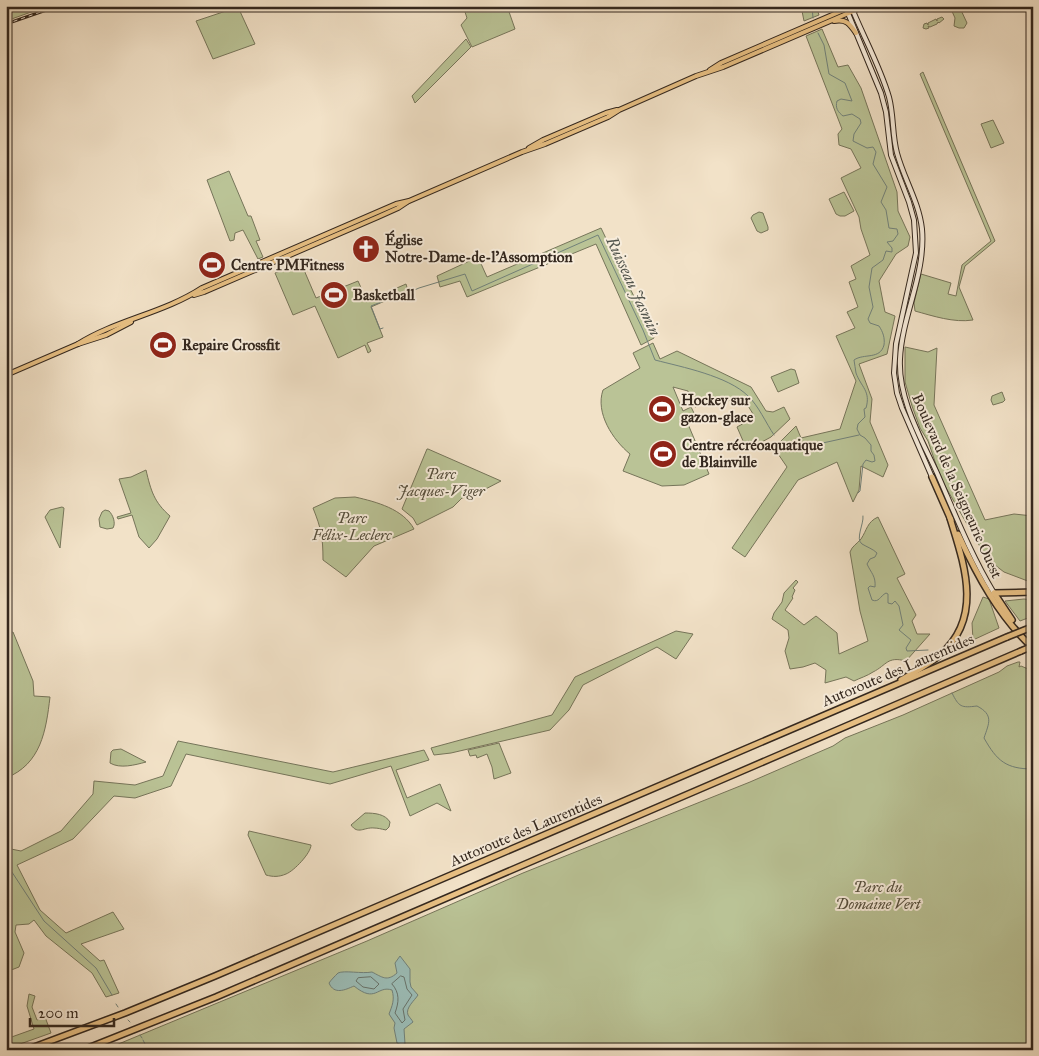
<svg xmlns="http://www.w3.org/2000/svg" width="1039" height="1056" font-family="'IM FELL Great Primer',serif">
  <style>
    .green { fill: #bac396; stroke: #76755a }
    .water { fill: #9bbdb7; stroke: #71817a }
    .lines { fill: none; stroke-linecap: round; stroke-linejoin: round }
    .shore { stroke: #67726a; stroke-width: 1 }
    .stream { stroke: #71817a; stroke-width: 1 }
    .secondary-casing { stroke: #33271e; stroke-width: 6 }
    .primary-casing { stroke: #33271e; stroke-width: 6 }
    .motorway-casing { stroke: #33271e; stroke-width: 8 }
    .secondary { stroke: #f7ecdb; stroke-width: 4 }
    .primary { stroke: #e9c184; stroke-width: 4 }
    .motorway { stroke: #e9c184; stroke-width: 5 }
    .rail-casing { stroke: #33271e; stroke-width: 3 }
    .rail { stroke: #f7ecdb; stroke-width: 1; stroke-dasharray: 4; stroke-linecap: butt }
    .motorway-bridge-casing { stroke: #33271e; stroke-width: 8; stroke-linecap: butt }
    .motorway-bridge { stroke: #e9c184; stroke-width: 5 }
    .labels { text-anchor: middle; stroke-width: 4; stroke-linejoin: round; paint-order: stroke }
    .poi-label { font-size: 15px; font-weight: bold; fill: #33271e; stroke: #f7ecdb; text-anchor: start }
    .park-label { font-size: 15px; font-style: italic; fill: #554e3c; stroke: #f7ecdb }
    .street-label { font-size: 15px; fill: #33271e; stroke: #f7ecdb }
    .water-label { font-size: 16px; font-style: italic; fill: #52544c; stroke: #f7ecdb }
  </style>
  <rect width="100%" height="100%" fill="#f2e2c8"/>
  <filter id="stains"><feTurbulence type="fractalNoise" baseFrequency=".004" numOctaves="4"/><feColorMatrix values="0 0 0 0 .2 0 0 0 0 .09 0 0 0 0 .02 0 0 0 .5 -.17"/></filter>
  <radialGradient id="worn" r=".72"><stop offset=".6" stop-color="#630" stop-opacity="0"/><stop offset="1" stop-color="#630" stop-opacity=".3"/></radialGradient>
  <!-- green -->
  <g class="green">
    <polygon points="6,6 48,6 6,21"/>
    <polygon points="463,6 507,6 515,29 472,47 461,25 467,18"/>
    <polygon points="801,6 816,6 819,15 804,21"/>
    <polygon points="956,6 960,8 967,23 964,28 959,28 954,26 955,18 951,9"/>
    <polygon points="238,7 255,44 213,59 196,21"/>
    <polygon points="942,17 944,19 939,23 938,22 937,24 930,27 928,26 929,28 926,29 923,28 924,24 927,23 928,25 928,23 936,19 937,21 937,19"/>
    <polygon points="822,29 838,67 848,65 861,88 897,192 898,211 910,237 908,246 896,254 879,281 885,312 895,316 887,354 859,364 872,399 870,422 888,465 883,477 861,466 859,490 853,502 837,462 798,480 745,557 732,548 787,467 774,448 796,426 801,438 840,429 856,381 836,336 855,328 847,312 858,307 849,282 856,279 851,266 870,255 861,229 859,217 841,178 861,168 851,149 839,145 838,134 842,129 806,36"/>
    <polygon points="466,39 471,47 415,103 412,96"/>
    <path d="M 923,72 L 995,241 L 965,266 L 959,287 L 973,320 C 954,323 933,316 915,311 L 914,303 L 921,274 L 951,283 L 948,294 L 956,296 L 962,265 L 991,241 L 920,74 Z"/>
    <polygon points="993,120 1004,143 991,148 981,124"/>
    <polygon points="229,171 248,216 251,216 260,240 256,241 263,257 258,259 243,230 235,233 234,240 230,241 207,180"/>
    <polygon points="844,192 854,211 845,216 840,216 836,214 829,199"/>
    <polygon points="759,212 763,213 768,227 768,230 761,233 757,231 751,218 753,215"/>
    <polygon points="601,228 654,338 641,345 596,244 467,297 460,281 440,287 437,276 478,257 487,277"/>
    <polygon points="301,263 316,298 358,281 367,301 406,284 408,291 371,307 383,337 367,343 371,351 368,353 365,345 338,358 315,306 293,315 275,273"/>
    <path d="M 653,343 L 660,359 L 677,351 L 751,387 L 766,411 L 773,412 L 784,407 L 790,419 L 771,437 L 747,450 L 737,427 L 755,417 L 743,398 L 721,402 L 714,400 L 695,407 L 688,391 L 673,387 L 683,411 L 691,407 L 694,413 L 685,417 L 709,474 L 684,485 L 662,486 L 623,471 L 630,454 C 613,440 595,413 603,390 L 640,368 L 633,353 Z"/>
    <polygon points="905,347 928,352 937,348 934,405 985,520 1014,514 1033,516 1033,583 1004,572 991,562 982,550 941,479 928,441 920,428 912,406 905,382"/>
    <polygon points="791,369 795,370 799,383 778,392 771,377"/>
    <polygon points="1002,392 1005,400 1003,402 993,405 991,400 992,396"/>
    <polygon points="427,449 428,449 501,481 476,494 462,498 453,507 417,525 413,518 402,509"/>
    <path d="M 146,470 C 151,491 154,502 170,516 L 157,539 L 149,548 L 139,537 L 132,515 L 118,519 L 117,517 L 131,513 L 119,479 L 131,477 Z"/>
    <path d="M 355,497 C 377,502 403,509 414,529 L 374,546 L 346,577 L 323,560 C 323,537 321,528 313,508 L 335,498 Z"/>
    <polygon points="62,507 64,508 60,548 45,517 50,510"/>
    <path d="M 105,510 L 109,511 C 113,515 116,523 113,528 L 107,529 L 100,527 L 99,519 L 102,512 Z"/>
    <path d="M 878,517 L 905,574 L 897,578 L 916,615 L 912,621 L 917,634 L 930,634 L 906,661 C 887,656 887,665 873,672 C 867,676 860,678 854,681 L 846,677 L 825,683 L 826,670 L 815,663 L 803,667 L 790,669 L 785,651 L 789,638 L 788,630 L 772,619 L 774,613 L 782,602 L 784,593 L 796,580 L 798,582 L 793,588 L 795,590 L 792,597 L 793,598 L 785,610 L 804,625 L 816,616 L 837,633 L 839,654 L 868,641 L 860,611 L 850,552 C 852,546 857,544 861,539 C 867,530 867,522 878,517 Z"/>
    <polygon points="983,597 989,599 999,628 973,640 972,623"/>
    <polygon points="1024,599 1033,600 1033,616 1020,621 1005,601"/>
    <polygon points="676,631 693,634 676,659 657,647 583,685 569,710 550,730 451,753 434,755 431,748 552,715 575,677"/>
    <path d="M 13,632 L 33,681 L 34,696 L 50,697 C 46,731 41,764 6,778 L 6,634 Z"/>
    <polygon points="1018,662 1020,662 1019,667 1021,666 1033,671 1033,1050 104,1050 367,941 523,873 750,782 833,746 845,738 903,715 999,672 1007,666"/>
    <polygon points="178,741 333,772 424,750 429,760 396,770 407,798 440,784 451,811 437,803 410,816 391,766 330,784 186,754 171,786 135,798 114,796 73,839 17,865 40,910 66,933 113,912 124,929 81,944 100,961 104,960 119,993 106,997 92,973 46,936 34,920 29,924 16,925 15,932 24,953 19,967 6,972 6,892 10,890 6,881 6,848 21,851 61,831 93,794 94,781 135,785 163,776"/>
    <polygon points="499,743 511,773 494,779 492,767 487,754 477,758 476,755 470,756 468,750"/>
    <path d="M 121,749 L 146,762 C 135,765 120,769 110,763 L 111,752 L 113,750 Z"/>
    <path d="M 365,813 C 375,813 385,814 390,822 L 389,827 L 386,830 C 381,829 378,828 374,828 C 364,827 358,835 351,825 Z"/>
    <path d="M 249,831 L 311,845 C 311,853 294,871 286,874 C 279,877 273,877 266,875 L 248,835 Z"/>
    <polygon points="29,994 35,996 32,1007 37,1020 45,1017 51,1033 6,1049 6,1039 34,1029 27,1006"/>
  </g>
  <!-- water -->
  <path class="water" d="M 400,956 L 410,969 L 410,982 L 411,987 L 418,995 C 415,1000 405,1008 408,1015 C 410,1018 412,1020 413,1022 L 404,1029 L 405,1044 L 401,1045 L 397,1043 L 394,1028 L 395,1023 L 389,1014 C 392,1006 395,1000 392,990 C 377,985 376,1004 354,986 C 345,990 334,995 329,983 C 331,980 335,976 338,973 C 344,970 362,974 372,972 C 382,977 387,982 397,973 L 395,963 Z"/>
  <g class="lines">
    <!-- shore -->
    <g class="shore">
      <path d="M 401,976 L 404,977 L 407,989 L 412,995 L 403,1009 L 405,1020 L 402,1023 L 395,1013 C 399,1002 400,993 392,984 Z"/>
      <polygon points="371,977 379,984 374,989 363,987 356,981 358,978"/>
    </g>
    <!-- stream -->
    <g class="stream">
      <polyline points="812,6 813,18"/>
      <path d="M 818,33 L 824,45 L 829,74 L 845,83 L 852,101 L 841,99 L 837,101 C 835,108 838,112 843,116 L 852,114 L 860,119 L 861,123 L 854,134 L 853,141 L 867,148 L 873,147 L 876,152 L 873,164 L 887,187 L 881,202 L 886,210 L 889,228 L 897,229 L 898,234 L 893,241 L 887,242 L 892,248 L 892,252 L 886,251 L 883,260 L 872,268 L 869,287 L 873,307 L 868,319 L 870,323 L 879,326 C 883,332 885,338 884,345 C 880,360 864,353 854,360 C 855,364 855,369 856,373 C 861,387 871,391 866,408 L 864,409 L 865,417 L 858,424 L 857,429 L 860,435 L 865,438 L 871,445 L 871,451 L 874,455 L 875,461 L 872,462 L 866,460 L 863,464 L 860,491 L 858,493"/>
      <path d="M 383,328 L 380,329 L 371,306 L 391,298 L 396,298 L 419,288 L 465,274 L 472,291 L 598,235 L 643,330 L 655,360 C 682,367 728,376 748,396 C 758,405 766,423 774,435"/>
      <polyline points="784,446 800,448 859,435"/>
      <path d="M 863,516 C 864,524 855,539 862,544 C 867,547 873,549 877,553 L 875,557 L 870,559 L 867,564 C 871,573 876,576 875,587 L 870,586 L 868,588 L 872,600 C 879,603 880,596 886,593 L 888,594 L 888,603 L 892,604 L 895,601 L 899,606 L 903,625 L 899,630 L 911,640 L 906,648 L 907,651 L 928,650"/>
      <path d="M 952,693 C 959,707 961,708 977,706 C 994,715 989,723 984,738 C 997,761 1006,769 1033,769"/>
      <polyline points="6,863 44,921 96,968 112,995"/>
      <polyline points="116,1004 118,1007"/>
      <polyline points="128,1020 130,1022"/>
      <polyline points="140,1035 142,1038"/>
      <polyline points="143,1040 148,1050"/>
    </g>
    <!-- secondary casing -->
    <g class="secondary-casing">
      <g id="secondary">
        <polyline points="845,6 881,93 886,112 891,155 909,202 914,220 916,253 896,344 894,373 897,393 902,408 932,477"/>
        <path d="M 851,6 C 863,36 880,66 889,97 C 894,116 892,135 897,153 C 904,179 919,202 922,229 C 926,274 902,315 900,359 C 898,399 921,438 937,473 C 955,514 971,555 994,593"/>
      </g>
    </g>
    <!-- primary casing -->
    <g class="primary-casing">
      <g id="primary">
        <path d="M 834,21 C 846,19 849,23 856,33"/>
        <polyline points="710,70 721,63 853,6"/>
        <polyline points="529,148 543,140 606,113 617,110"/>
        <polyline points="194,295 204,292 378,217 398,208 407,202"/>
        <path d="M 78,344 C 116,320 164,313 202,288 L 396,204 L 409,201 L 522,152 L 545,144 L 608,117 L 619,110 L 696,76 L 723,67 L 865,6"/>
        <polyline points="6,375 78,344 106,335 131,322"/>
      </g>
    </g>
    <!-- motorway casing -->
    <g class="motorway-casing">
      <g id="motorway">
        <polyline points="932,477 951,520"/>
        <path d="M 958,534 C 977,575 999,617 1033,648"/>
        <polyline points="994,593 1012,620"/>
        <polyline points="994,593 1033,592"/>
        <path d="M 901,680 C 914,672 928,665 940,655 C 984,617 964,564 950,518"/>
        <polyline points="26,1050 125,1013 215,976 1007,637"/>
        <polyline points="83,1050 216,997 1021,651"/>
      </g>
    </g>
    <!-- secondary -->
    <use href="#secondary" class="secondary"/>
    <!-- primary -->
    <use href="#primary" class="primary"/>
    <!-- motorway -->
    <use href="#motorway" class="motorway"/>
    <!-- rail casing -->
    <g class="rail-casing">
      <polyline id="rail" points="6,24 58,6"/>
    </g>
    <!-- rail -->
    <use href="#rail" class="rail"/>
    <!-- motorway-bridge casing -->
    <g class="motorway-bridge-casing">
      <g id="motorway-bridge">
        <polyline points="1007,637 1032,627"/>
        <polyline points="1021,651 1033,646"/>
      </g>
    </g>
    <!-- motorway-bridge -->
    <use href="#motorway-bridge" class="motorway-bridge"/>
  </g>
  <!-- icons -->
  <defs>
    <g id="church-disc" transform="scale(1.4375)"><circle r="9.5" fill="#8f2418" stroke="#f7ecdb"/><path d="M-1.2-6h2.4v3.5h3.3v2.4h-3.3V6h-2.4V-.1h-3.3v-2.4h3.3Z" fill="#fff"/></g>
    <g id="stadium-disc" transform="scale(1.4375)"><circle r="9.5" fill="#8f2418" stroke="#f7ecdb"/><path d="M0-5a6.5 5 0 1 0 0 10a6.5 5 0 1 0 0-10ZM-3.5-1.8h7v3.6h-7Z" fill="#fff"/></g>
  </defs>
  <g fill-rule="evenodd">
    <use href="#church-disc" x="366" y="249"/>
    <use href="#stadium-disc" x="212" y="265"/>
    <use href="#stadium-disc" x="334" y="295"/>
    <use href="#stadium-disc" x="163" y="345"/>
    <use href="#stadium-disc" x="662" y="409"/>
    <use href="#stadium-disc" x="663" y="454"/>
  </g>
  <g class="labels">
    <!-- poi labels -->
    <g class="poi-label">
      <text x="385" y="245">Église<tspan x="385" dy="17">Notre-Dame-de-l'Assomption</tspan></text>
      <text x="231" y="270">Centre PMFitness</text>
      <text x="353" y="300">Basketball</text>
      <text x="182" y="350">Repaire Crossfit</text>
      <text x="681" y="405">Hockey sur<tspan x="681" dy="17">gazon-glace</tspan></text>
      <text x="682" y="450">Centre récréoaquatique<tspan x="682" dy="17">de Blainville</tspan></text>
    </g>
    <!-- park labels -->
    <g class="park-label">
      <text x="441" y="479">Parc<tspan x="441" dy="17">Jacques-Viger</tspan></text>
      <text x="352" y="523">Parc<tspan x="352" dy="17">Félix-Leclerc</tspan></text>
      <text x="878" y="892">Parc du<tspan x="878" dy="17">Domaine Vert</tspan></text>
    </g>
    <!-- street labels -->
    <g class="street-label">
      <text transform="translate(957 486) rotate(66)" y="5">Boulevard de la Seigneurie Ouest</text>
      <text transform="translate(898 670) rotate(-23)" y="5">Autoroute des Laurentides</text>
      <text transform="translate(526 830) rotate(-23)" y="5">Autoroute des Laurentides</text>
    </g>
    <!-- water labels -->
    <g class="water-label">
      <text transform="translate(634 286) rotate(65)" y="6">Ruisseau Jasmin</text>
    </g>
  </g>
  <!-- margin -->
  <rect width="1039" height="1056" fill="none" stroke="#f2e2c8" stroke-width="25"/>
  <rect x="8" y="8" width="1024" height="1041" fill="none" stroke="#33271e" stroke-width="2.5"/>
  <rect x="12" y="12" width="1014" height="1031" fill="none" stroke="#33271e"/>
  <!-- scale -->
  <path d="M30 1018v8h84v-8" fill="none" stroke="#33271e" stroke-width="2.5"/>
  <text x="38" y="1018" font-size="15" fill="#33271e" stroke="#f7ecdb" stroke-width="4" paint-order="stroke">200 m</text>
  <rect width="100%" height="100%" filter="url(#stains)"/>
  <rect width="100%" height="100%" fill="url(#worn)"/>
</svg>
